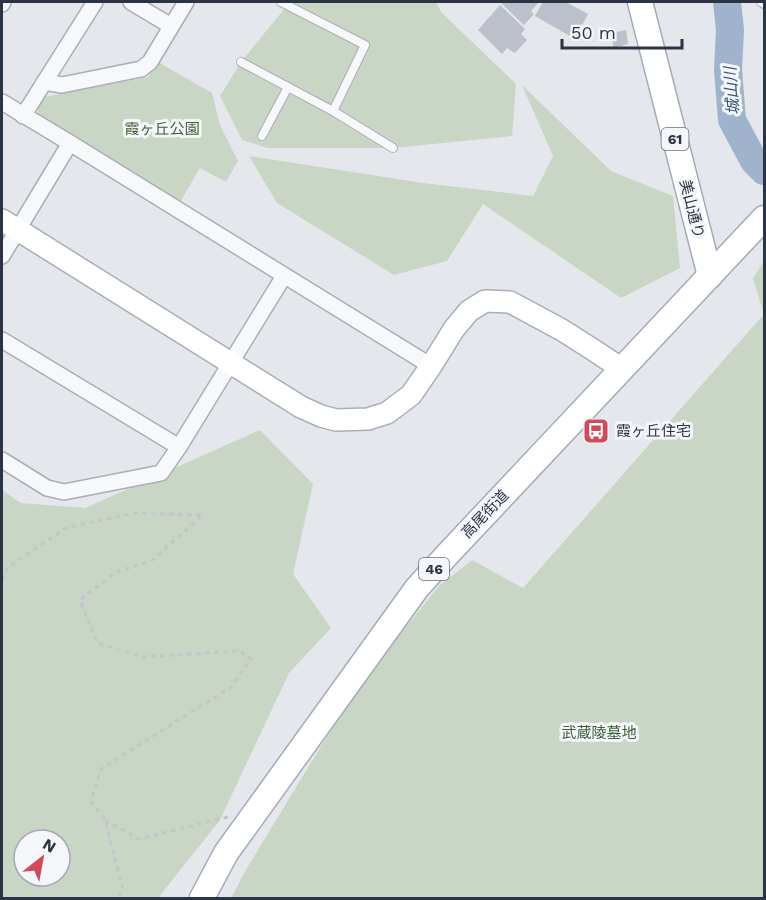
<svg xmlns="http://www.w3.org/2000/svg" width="766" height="900" font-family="'Work Sans','Noto Sans JP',sans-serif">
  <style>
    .green { fill: #c9d6c5; fill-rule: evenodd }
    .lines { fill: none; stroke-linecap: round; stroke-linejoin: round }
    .river { stroke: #9fb4cc; stroke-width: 28 }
    .building { fill: #bbc0ca }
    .lane-casing { stroke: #a9aeb7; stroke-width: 10 }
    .street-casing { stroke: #a9aeb7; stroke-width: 18 }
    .secondary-casing { stroke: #a9aeb7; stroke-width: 24 }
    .primary-casing { stroke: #a3abb8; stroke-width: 27 }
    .path { stroke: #c2c5cb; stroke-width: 3; stroke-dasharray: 4.5 4.5; stroke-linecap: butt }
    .lane { stroke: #f7f8fa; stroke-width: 8 }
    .street { stroke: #f7f8fa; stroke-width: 15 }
    .secondary { stroke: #fff; stroke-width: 21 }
    .primary { stroke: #fff; stroke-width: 24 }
    .labels { text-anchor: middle; stroke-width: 6; stroke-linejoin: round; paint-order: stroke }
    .shield { fill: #f4f6f9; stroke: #676e7b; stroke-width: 1.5 }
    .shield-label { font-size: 14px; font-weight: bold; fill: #2b3445 }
    .park-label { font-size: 15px; fill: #3f6138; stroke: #f4f6f9 }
    .street-label { font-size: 15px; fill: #2b3445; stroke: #f4f6f9 }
    .poi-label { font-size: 15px; fill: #2b3445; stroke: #f4f6f9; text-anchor: start }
    .water-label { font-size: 16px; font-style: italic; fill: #34527a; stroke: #f4f6f9 }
  </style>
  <rect width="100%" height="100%" fill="#e4e7ec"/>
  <!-- green -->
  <g class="green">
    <polygon points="290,2 436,2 441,12 516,84 512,136 393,148 268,148 242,140 220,96 241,62"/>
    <polygon points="158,62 212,93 220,125 238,161 226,182 200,168 179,204 38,118 38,107 44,97 148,77"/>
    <polygon points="522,85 611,171 673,196 680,268 621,298 483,204 447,261 394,275 277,203 249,156 423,183 533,196 553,156"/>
    <polygon points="764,260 764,898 231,898 247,868 357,687 439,586 472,560 523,588 764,314 753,279"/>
    <path d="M 260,430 L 313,484 L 293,574 L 331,628 L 289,673 L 220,820 L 158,898 L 2,898 L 2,490 L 21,503 L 85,508 ZM 24,840 L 60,840 L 60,876 L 24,876 Z"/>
  </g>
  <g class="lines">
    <!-- river -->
    <polyline class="river" points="727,2 730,30 728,70 732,120 754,161 764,171"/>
  </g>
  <!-- building -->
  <g class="building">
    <polygon points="500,2 539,2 531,11 534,14 524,25"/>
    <polygon points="543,2 566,2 588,14 575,39 535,16"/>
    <polygon points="500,5 525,29 521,34 527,40 515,53 507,48 502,54 478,30"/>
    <polygon points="626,30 628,44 614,48 610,33"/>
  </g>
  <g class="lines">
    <!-- lane casing -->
    <g class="lane-casing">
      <g id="lane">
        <polyline points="281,2 365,45 333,111"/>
        <polyline points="761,2 764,4"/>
        <polyline points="241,62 333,111 393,148"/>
        <polyline points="262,136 288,87"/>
      </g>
    </g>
    <!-- street casing -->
    <g class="street-casing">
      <g id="street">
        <polyline points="131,2 171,26"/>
        <polyline points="2,4 3,2"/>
        <polyline points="44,82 62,85 141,69 150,62 186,2"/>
        <polyline points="2,102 70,143 431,366"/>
        <polyline points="23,116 95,2"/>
        <polyline points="2,256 70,143"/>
        <polyline points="2,340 179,447"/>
        <polyline points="2,460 47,488 64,492 161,473 179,447 284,276"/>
      </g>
    </g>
    <!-- secondary casing -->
    <g class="secondary-casing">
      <polyline id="secondary" points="2,220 301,407 321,416 336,420 368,419 387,413 411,395 431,366 454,329 469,311 485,301 510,302 562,330 595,351 622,369"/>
    </g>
    <!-- primary casing -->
    <g class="primary-casing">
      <g id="primary">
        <polyline points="640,2 710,276"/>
        <polyline points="202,898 226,853 417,588 446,556 764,218"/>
      </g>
    </g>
    <!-- path -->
    <g class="path">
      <polyline points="2,580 8,567 66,528 134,513 203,515 151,561 116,572 80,600 97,643 143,657 239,651 251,659 231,687 101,769 91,801 105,820 123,889 118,898"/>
      <polyline points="105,820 139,839 228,817"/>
    </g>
    <!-- lane -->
    <use href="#lane" class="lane"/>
    <!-- street -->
    <use href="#street" class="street"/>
    <!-- secondary -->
    <use href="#secondary" class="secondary"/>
    <!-- primary -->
    <use href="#primary" class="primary"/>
  </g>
  <!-- icons -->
  <defs>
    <g id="bus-square" transform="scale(1.35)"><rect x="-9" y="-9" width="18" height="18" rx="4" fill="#d1495b" stroke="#f4f6f9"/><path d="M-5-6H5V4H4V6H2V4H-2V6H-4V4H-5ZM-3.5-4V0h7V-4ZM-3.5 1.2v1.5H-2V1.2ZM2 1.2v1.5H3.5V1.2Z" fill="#fff"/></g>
  </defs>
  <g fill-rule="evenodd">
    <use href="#bus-square" x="596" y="431"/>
  </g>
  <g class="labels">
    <!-- shield labels -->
    <g class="shield">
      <rect x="661.5" y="128" width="27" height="22" rx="4.5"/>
      <rect x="419" y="558" width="30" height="22" rx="4.5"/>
    </g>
    <g class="shield-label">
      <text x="675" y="144">61</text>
      <text x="434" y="574">46</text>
    </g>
    <!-- park labels -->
    <g class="park-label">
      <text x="162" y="134">霞ヶ丘公園</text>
      <text x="599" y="738">武蔵陵墓地</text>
    </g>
    <!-- street labels -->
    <g class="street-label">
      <text transform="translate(692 209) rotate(76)" y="5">美山通り</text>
      <text transform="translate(485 514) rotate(-46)" y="5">高尾街道</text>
    </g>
    <!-- poi labels -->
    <g class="poi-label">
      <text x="616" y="436">霞ヶ丘住宅</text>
    </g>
    <!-- water labels -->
    <g class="water-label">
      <text transform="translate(731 91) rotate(-94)" y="6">城山川</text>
    </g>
  </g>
  <!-- border -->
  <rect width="766" height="900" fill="none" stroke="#2b3445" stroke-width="6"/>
  <!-- north arrow -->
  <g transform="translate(42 858) rotate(31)"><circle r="28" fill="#f4f6f9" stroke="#a4a8b1" stroke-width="1.5"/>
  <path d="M0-4.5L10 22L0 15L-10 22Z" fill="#d1495b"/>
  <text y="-9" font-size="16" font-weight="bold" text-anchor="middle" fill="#2b3445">N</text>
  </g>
  <!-- scale -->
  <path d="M562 39v9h120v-9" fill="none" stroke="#2b3445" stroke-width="3"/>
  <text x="571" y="39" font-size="18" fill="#2b3445" stroke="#f4f6f9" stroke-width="4.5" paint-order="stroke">50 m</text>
</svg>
